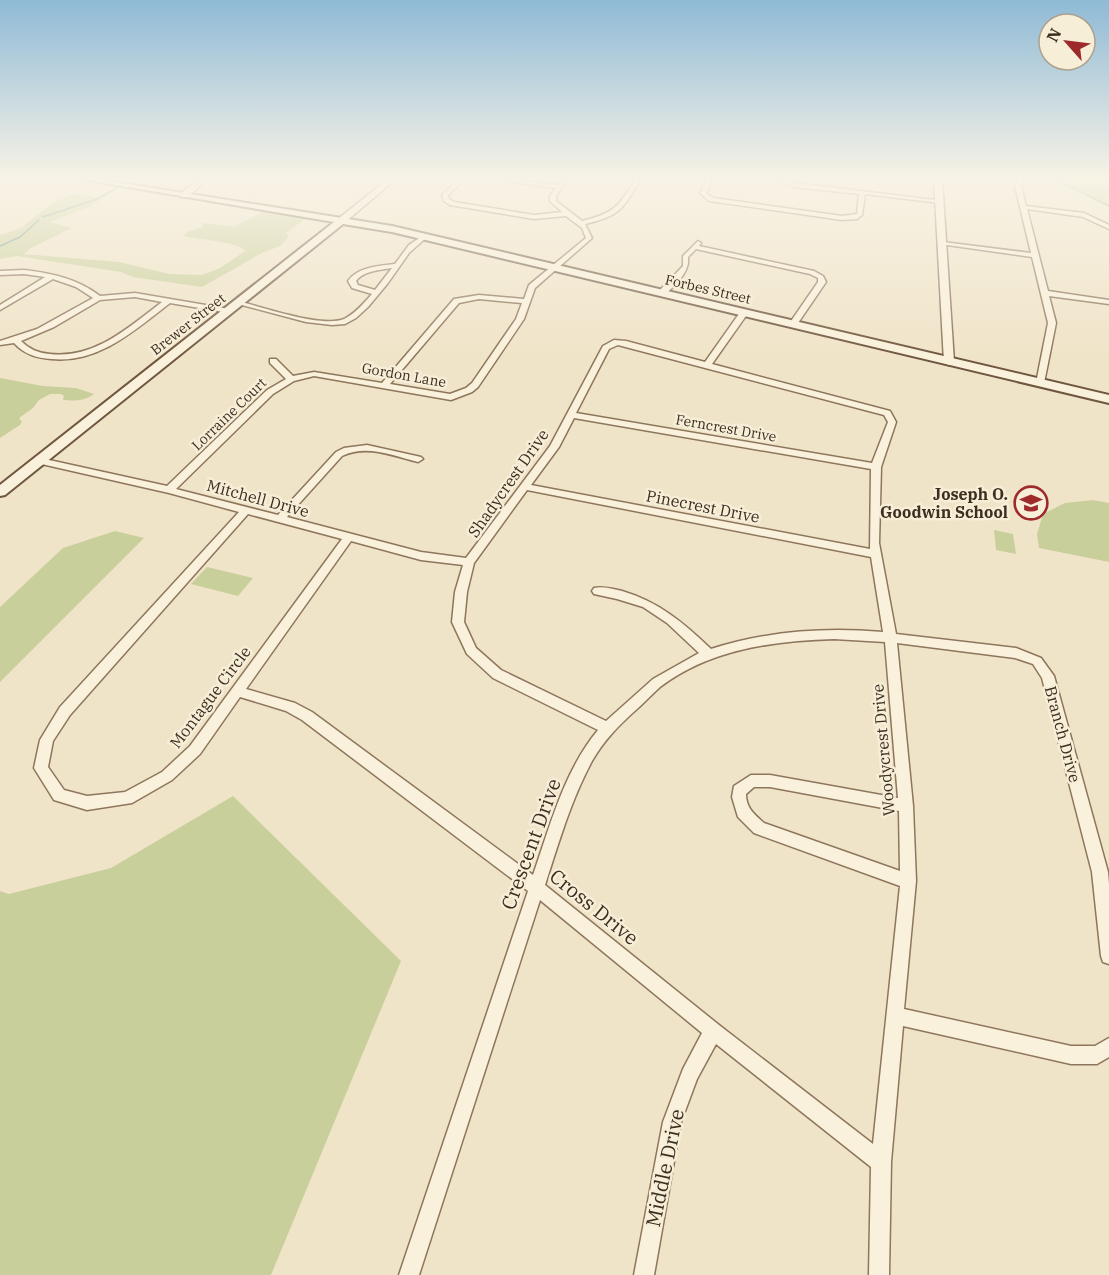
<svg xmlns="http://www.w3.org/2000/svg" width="1109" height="1275" font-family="'IBM Plex Serif',serif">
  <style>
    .green { fill: #c9cf9b }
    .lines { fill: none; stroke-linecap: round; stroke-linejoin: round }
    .stream { stroke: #6f938a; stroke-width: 1.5 }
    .minor-casing { stroke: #8d765c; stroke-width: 3 }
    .tertiary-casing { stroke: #8d765c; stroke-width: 3 }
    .secondary-casing { stroke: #6f573f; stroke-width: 4 }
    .minor { fill: #faf1dc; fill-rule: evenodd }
    .tertiary { fill: #faf1dc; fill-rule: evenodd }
    .secondary { fill: #faf1dc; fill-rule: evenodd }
    .labels { text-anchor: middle; stroke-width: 5; stroke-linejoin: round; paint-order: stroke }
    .far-street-label { font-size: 14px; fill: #3d2e20; stroke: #f7eed8 }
    .street-label { font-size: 16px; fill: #3d2e20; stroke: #f7eed8 }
    .poi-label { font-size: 16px; font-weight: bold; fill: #3d2e20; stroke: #f7eed8; text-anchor: end }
    .near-street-label { font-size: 20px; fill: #3d2e20; stroke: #f7eed8 }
  </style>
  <rect width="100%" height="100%" fill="#f0e4c8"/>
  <!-- green -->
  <g class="green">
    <polygon points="1053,179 1109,179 1109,207"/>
    <path d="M 73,194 L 102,199 C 89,209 66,215 50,222 L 72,228 L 31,248 L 24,254 L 119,262 L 170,274 L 202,275 L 220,268 L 245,251 C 239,241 197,240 184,236 L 187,232 L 203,227 L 203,223 L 234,227 L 263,212 L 305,219 L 286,233 L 289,237 L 280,246 L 262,253 L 202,287 L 133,277 L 121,272 L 17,256 L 0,259 L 0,235 L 21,228 L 51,204 Z"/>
    <path d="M 0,378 L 43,386 L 76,388 L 94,394 C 85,401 74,401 63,400 L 64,396 L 61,394 L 50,394 L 39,400 L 33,408 L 19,418 L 22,422 L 20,425 L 0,438 Z"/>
    <polygon points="1093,500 1109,503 1109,562 1039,548 1037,534 1043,514 1065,503"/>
    <polygon points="994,530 1013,534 1016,554 996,550"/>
    <polygon points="115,531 144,538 0,682 0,607 63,548"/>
    <polygon points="207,567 253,578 238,596 191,584"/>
    <polygon points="233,796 401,961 271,1275 0,1275 0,891 9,894 111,868"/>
  </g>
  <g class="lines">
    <!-- stream -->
    <g class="stream">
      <polyline points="1055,179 1109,206"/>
      <polyline points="43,217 97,199 117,188"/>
      <polyline points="0,246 20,237 39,220"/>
    </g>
    <!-- minor casing -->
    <g class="minor-casing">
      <g id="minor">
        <path d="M 459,179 L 465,179 L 448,195 L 449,199 L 454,202 L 534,215 L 562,212 L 550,201 L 550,196 L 556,188 L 507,181 L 505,179 L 558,185 L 563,179 L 567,179 L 556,196 L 556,201 L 582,221 C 615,213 618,207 636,179 L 641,179 C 623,209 620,216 585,224 L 592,238 L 535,288 L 524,319 L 478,387 L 472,392 L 451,400 L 314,376 L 294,381 L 273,394 L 176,489 L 278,515 L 336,452 L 344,448 L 367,445 L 421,457 L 423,459 L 418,462 C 393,456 367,444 342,456 L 287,517 L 421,552 L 466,558 L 550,446 L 603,346 L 614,340 L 626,341 L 705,362 L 741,311 L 744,311 L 748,313 L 712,364 L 890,411 L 896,422 L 881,467 L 879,543 L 896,634 L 1016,648 L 1041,658 L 1054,676 L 1108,872 L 1109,884 L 1109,964 L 1103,962 L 1101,956 L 1092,872 L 1042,678 L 1033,664 L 1015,658 L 897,643 L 913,806 L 916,881 L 904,1009 L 1071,1046 L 1095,1046 L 1109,1038 L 1109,1057 L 1097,1064 L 1071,1064 L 903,1026 L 891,1162 L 889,1275 L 869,1275 L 871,1167 L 716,1044 L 697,1079 L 681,1122 L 654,1275 L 634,1275 L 663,1122 L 683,1069 L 702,1033 L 540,900 L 419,1275 L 399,1275 L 528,891 L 302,720 L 286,711 L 240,697 L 200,754 L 172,780 L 132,803 L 87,810 L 54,800 L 34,768 L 40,740 L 60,707 L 239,512 L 169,493 L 37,463 L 37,459 L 40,458 L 167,486 L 267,390 L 286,379 L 270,363 L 270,359 L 276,359 L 293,376 L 314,372 L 382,383 L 454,299 L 479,295 L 524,299 L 529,285 L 586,238 L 582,228 L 566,216 L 534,219 L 450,205 L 444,201 L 442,195 ZM 479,299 L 522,303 L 516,319 L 472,383 L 466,388 L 450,394 L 390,384 L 459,303 ZM 618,345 L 884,415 L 888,422 L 872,463 L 576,413 L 609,349 ZM 574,418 L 871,469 L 870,549 L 531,485 L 559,447 ZM 527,490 L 871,557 L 883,632 C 824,627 767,631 711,649 C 684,623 659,602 622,591 C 613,589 602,586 594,588 L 592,591 L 594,594 L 617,599 L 643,607 L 667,623 L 699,653 L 653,679 L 606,721 L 501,670 L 476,648 L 464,622 L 467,592 L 474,563 ZM 248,514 L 342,539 L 190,746 L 162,772 L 125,792 L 87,796 L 64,790 L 48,767 L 53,741 L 70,715 ZM 351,541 L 421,560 L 463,565 L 455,592 L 452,622 L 467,654 L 493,678 L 598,730 C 564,771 550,826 533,875 L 312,712 L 295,703 L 246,689 ZM 834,639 L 885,642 L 898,798 L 770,775 L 751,775 L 734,786 L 732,797 L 738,817 L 754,833 L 900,886 L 873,1144 L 719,1025 L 545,885 C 559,842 571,800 592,761 C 604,740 619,725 637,709 C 645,702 652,694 660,687 C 710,649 773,641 834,639 ZM 754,787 L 770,787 L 899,811 L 900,871 L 764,823 C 754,814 746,808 746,794 Z"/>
        <polygon points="708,179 713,179 706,193 713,198 842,216 857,214 859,194 794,187 778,179 784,179 795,183 943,201 940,203 865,194 862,215 857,219 842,220 709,201 700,193"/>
        <polygon points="1019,179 1024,179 1021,186 1026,206 1084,213 1109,225 1109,229 1083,217 1027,209 1048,291 1109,300 1109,304 1049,296 1056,323 1044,383 1040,386 1036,383 1048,323 1032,257 940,244 943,242 1031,253 1015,186"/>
        <path d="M 422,236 L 427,237 L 409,253 L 388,283 L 368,307 L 356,318 L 345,324 L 332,325 L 306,322 L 234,303 L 238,301 C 262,307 322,328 344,319 C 355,314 364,303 372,294 L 352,288 L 348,281 C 358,267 378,266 395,264 L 409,245 ZM 392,268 L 375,290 L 358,285 L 356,281 C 363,271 380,270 392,268 Z"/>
        <path d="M 698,241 L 701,243 L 699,246 L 814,271 L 823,276 L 826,282 L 796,326 L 790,326 L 789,324 L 818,282 L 818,278 L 810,274 L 696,249 L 688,257 C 690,273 675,284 665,295 L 659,295 L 659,291 L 683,266 L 683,256 Z"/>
        <path d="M 24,270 C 51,273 78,279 100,296 L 135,293 L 229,309 L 233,311 L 229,313 L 170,303 C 135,330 98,364 51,359 C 36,358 24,354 14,343 L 0,345 L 0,341 L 37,329 L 93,298 L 76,287 L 53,279 L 0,310 L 0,305 L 45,277 L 24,274 L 0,275 L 0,271 ZM 135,297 L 162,302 C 129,327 95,359 50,354 C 38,353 29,349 21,341 L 54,327 L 100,300 Z"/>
      </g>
    </g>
    <!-- tertiary casing -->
    <g class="tertiary-casing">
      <g id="tertiary">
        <polygon points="200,179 208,179 187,197 181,197 181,193"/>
        <polygon points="388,179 396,179 344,223 338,223 338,219"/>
        <polygon points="934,179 942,179 954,362 949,365 944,362"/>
      </g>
    </g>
    <!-- secondary casing -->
    <g class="secondary-casing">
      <polygon id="secondary" points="81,179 96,179 392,226 1109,395 1109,403 392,232 343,224 5,495 0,496 0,485 334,222"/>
    </g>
    <!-- minor -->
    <use href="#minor" class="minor"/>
    <!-- tertiary -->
    <use href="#tertiary" class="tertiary"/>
    <!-- secondary -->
    <use href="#secondary" class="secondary"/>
  </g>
  <!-- sky -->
  <linearGradient id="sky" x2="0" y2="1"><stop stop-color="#8fbad6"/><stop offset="0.5" stop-color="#f8f3e6"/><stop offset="1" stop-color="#f8f3e6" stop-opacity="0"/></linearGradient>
  <rect width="1109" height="357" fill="url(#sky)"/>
  <!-- icons -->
  <defs>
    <g id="school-ring" transform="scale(1.725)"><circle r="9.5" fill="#f7eed8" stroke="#9e2a2b" stroke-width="1.5"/><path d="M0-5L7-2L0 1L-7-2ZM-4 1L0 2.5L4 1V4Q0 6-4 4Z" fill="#9e2a2b"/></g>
  </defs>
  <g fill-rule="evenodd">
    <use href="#school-ring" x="1031" y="503"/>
  </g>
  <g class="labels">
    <!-- far-street labels -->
    <g class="far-street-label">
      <text transform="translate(708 289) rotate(13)" y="5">Forbes Street</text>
      <text transform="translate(188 324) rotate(-38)" y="5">Brewer Street</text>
      <text transform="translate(404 375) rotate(10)" y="5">Gordon Lane</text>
      <text transform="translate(229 414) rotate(-44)" y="5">Lorraine Court</text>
      <text transform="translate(726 428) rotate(10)" y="5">Ferncrest Drive</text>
    </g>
    <!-- street labels -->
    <g class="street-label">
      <text transform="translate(508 483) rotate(-55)" y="6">Shadycrest Drive</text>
      <text transform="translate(258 498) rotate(15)" y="6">Mitchell Drive</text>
      <text transform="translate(703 506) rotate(11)" y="6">Pinecrest Drive</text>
      <text transform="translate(210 697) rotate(-53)" y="6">Montague Circle</text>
      <text transform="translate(1063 734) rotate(75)" y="6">Branch Drive</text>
      <text transform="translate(883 750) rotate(-95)" y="6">Woodycrest Drive</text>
    </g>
    <!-- poi labels -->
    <g class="poi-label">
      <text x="1008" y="500">Joseph O.<tspan x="1008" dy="18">Goodwin School</tspan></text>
    </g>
    <!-- near-street labels -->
    <g class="near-street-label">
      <text transform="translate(531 844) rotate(-70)" y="7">Crescent Drive</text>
      <text transform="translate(594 907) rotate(39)" y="7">Cross Drive</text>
      <text transform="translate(665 1168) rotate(-78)" y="7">Middle Drive</text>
    </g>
  </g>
  <!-- north arrow -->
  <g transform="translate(1067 42) rotate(298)"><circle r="28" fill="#f7eed8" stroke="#ada18e" stroke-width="1.5"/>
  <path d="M0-4.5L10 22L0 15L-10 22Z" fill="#9e2a2b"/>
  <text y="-9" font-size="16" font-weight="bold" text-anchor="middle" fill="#3d2e20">N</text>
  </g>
</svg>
